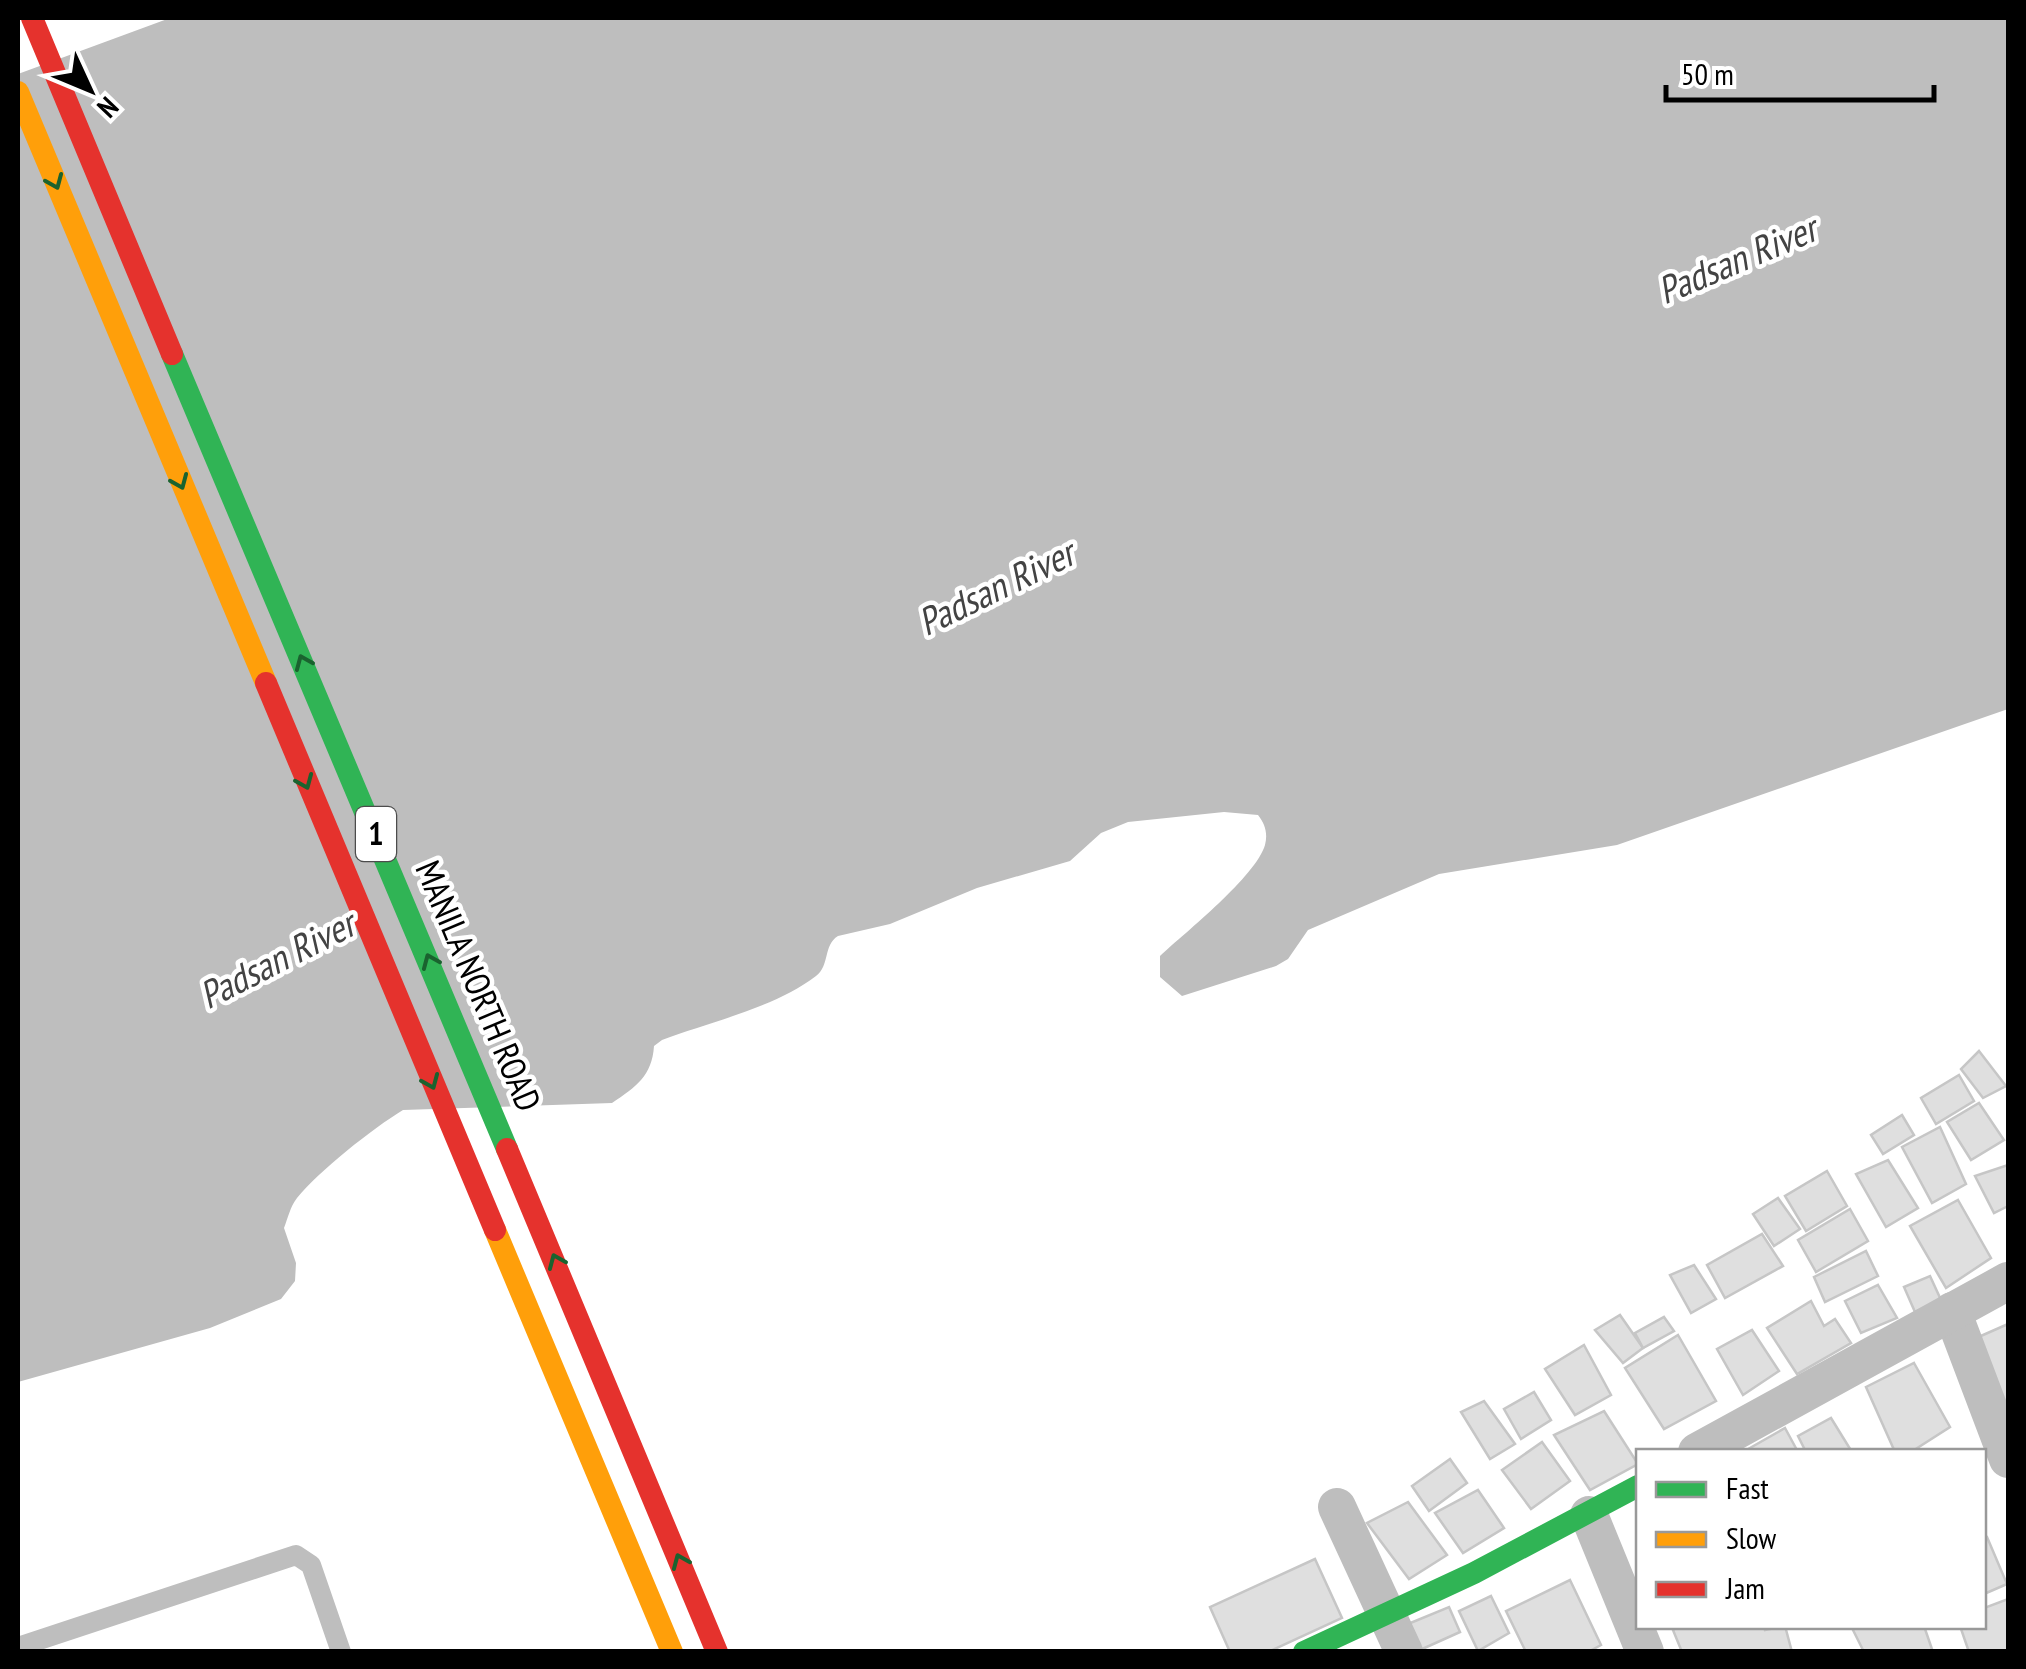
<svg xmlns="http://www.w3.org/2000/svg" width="2026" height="1669" font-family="'PT Sans Narrow',sans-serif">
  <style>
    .water { fill: #bebebe }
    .building { fill: #dfdfdf; stroke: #c6c6c6; stroke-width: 2.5 }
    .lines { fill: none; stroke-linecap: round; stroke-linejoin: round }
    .lane { stroke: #bebebe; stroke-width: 20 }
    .street { stroke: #bebebe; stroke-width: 38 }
    .fast { stroke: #30b455; stroke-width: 22 }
    .slow { stroke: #ff9f0a; stroke-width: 22 }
    .jam { stroke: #e5322d; stroke-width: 22 }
    .oneway { stroke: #1a632f }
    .labels { text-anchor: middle; stroke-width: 9; stroke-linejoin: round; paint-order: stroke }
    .shield { fill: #fff; stroke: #4c4c4c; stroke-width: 2.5 }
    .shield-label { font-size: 32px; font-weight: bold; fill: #000 }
    .street-label { font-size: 35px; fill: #000; stroke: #fff }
    .water-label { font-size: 38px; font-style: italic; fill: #434343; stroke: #fff }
  </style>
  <rect width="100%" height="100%" fill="#fff"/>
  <!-- water -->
  <path class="water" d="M 170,18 L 2008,18 L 2008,709 L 1617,845 L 1439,874 L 1308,930 L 1288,959 L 1276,966 L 1182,996 L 1160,977 L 1160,956 C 1186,932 1256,876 1265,845 C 1268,833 1265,824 1258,815 L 1224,812 L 1128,822 L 1101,833 L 1070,861 L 977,888 L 890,924 L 838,936 C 823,945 830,966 816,976 C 776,1007 710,1022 662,1040 L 654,1046 C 652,1076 636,1087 612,1103 L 403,1110 C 373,1128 318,1172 297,1198 C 290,1207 288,1218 284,1228 L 296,1263 L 295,1281 L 281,1299 L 210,1328 L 18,1382 L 18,74 Z"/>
  <!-- building -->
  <g class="building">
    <polygon points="1979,1051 2006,1086 1983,1098 1961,1069"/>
    <polygon points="1959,1075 1974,1101 1936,1124 1921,1098"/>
    <polygon points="1979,1103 2004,1140 1971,1160 1947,1122"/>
    <polygon points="1902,1115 1914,1135 1883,1154 1871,1135"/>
    <polygon points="1940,1127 1966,1184 1932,1203 1902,1147"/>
    <polygon points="1888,1160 1918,1208 1886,1227 1856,1174"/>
    <polygon points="2008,1165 2008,1206 1994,1213 1975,1176"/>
    <polygon points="1827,1171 1847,1206 1806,1231 1785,1196"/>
    <polygon points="1778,1198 1800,1229 1774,1246 1753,1214"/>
    <polygon points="1958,1200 1991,1258 1946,1288 1910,1226"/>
    <polygon points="1850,1209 1868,1241 1816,1272 1798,1240"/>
    <polygon points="1762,1234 1783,1266 1725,1298 1707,1265"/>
    <polygon points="1866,1251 1878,1276 1825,1302 1814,1277"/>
    <polygon points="1694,1265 1716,1299 1691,1313 1670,1275"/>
    <polygon points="1930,1276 1941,1300 1915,1312 1904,1287"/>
    <polygon points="1878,1285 1897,1318 1861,1333 1845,1301"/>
    <polygon points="1811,1301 1824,1326 1835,1319 1851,1343 1797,1374 1767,1328"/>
    <polygon points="1620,1315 1643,1348 1623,1363 1595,1330"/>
    <polygon points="1664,1317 1674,1331 1643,1348 1635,1333"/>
    <polygon points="2008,1324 2008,1416 1974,1339"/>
    <polygon points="1752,1330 1779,1371 1743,1395 1717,1349"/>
    <polygon points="1678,1335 1716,1401 1664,1429 1625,1368"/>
    <polygon points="1584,1345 1611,1395 1575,1415 1545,1369"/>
    <polygon points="1914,1363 1950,1427 1911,1452 1895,1452 1866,1387"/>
    <polygon points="1534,1392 1551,1420 1521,1439 1504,1409"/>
    <polygon points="1484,1401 1515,1444 1490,1459 1461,1412"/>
    <polygon points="1604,1411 1638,1464 1590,1490 1554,1435"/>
    <polygon points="1831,1418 1852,1452 1806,1452 1798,1436"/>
    <polygon points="1785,1428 1798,1452 1743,1452"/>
    <polygon points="1542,1442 1570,1481 1531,1509 1502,1470"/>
    <polygon points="1450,1459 1467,1483 1429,1511 1412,1486"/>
    <polygon points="1478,1490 1504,1528 1463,1553 1435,1513"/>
    <polygon points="1408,1502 1447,1555 1409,1579 1367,1523"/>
    <polygon points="1987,1537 2007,1584 1984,1594 1984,1538"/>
    <polygon points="1315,1559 1342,1618 1268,1652 1230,1652 1210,1607"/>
    <polygon points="1570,1580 1601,1645 1588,1652 1526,1652 1506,1611"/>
    <polygon points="1491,1596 1509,1633 1478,1651 1459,1611"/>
    <polygon points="2008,1599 2008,1652 1969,1652 1960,1626 1984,1626 1984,1608"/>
    <polygon points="1449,1607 1460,1632 1420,1650 1408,1624"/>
    <polygon points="1680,1626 1764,1626 1765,1630 1785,1626 1792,1652 1682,1652 1673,1630"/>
    <polygon points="1851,1626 1924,1626 1933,1652 1864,1652"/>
  </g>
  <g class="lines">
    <!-- lane -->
    <polyline class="lane" points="18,1647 296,1555 311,1565 341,1652"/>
    <!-- street -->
    <g class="street">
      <polyline points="1952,1311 2008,1459"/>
      <polyline points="1697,1452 2008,1281"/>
      <polyline points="1337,1507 1404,1652"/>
      <polyline points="1589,1515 1645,1652"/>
    </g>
    <!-- fast -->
    <g class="fast">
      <polyline points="172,354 507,1149"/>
      <polyline points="1304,1652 1474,1573 1638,1486"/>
    </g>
    <!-- slow -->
    <g class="slow">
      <polyline points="18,92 266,683"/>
      <polyline points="495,1230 672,1652"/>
    </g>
    <!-- jam -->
    <g class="jam">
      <polyline points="32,18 172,354"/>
      <polyline points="266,683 495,1230"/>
      <polyline points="507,1149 717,1652"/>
    </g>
  </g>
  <!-- one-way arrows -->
  <defs><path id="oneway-chevron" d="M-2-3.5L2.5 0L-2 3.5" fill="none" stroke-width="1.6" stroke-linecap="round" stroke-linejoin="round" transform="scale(2.5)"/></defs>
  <g class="oneway">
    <use href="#oneway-chevron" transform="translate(55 182) rotate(67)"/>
    <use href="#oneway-chevron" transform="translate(180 482) rotate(67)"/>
    <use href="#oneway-chevron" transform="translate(303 662) rotate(-113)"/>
    <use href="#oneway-chevron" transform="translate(305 782) rotate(67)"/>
    <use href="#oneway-chevron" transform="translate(430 961) rotate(-113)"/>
    <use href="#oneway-chevron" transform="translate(431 1082) rotate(67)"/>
    <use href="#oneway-chevron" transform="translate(556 1261) rotate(-113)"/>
    <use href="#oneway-chevron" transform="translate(680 1561) rotate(-113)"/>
  </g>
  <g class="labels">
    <!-- shield labels -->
    <rect class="shield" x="356" y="807" width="40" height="54" rx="8"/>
    <g class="shield-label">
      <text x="376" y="845">1</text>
    </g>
    <!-- street labels -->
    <g class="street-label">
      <text transform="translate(478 986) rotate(67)" y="12">MANILA NORTH ROAD</text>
    </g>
    <!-- water labels -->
    <g class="water-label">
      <text transform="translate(1737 260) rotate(-23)" y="13">Padsan River</text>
      <text transform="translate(996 588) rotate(-26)" y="13">Padsan River</text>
      <text transform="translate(277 960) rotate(-27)" y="13">Padsan River</text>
    </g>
  </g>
  <!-- border -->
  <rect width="2026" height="1669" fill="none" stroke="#000000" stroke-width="40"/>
  <!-- legend -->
  <rect x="1636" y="1449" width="350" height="180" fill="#ffffff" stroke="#999999" stroke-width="2.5"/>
  <rect x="1656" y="1482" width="50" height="15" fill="#30b455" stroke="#999999" stroke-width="2.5"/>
  <text x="1726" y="1499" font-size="30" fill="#000000">Fast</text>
  <rect x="1656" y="1532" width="50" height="15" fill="#ff9f0a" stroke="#999999" stroke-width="2.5"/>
  <text x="1726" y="1549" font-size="30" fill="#000000">Slow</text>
  <rect x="1656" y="1582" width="50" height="15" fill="#e5322d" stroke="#999999" stroke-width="2.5"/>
  <text x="1726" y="1599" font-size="30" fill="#000000">Jam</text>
  <!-- north arrow -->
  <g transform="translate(90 90) rotate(134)" stroke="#ffffff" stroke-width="8" paint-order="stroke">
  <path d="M0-8L18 38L0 25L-18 38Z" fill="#000000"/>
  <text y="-15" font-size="28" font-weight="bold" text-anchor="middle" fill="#000000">N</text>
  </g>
  <!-- scale -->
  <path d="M1666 85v15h268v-15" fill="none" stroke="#000000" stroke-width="5"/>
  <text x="1681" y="85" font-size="30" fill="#000000" stroke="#ffffff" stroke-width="8" paint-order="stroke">50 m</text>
</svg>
